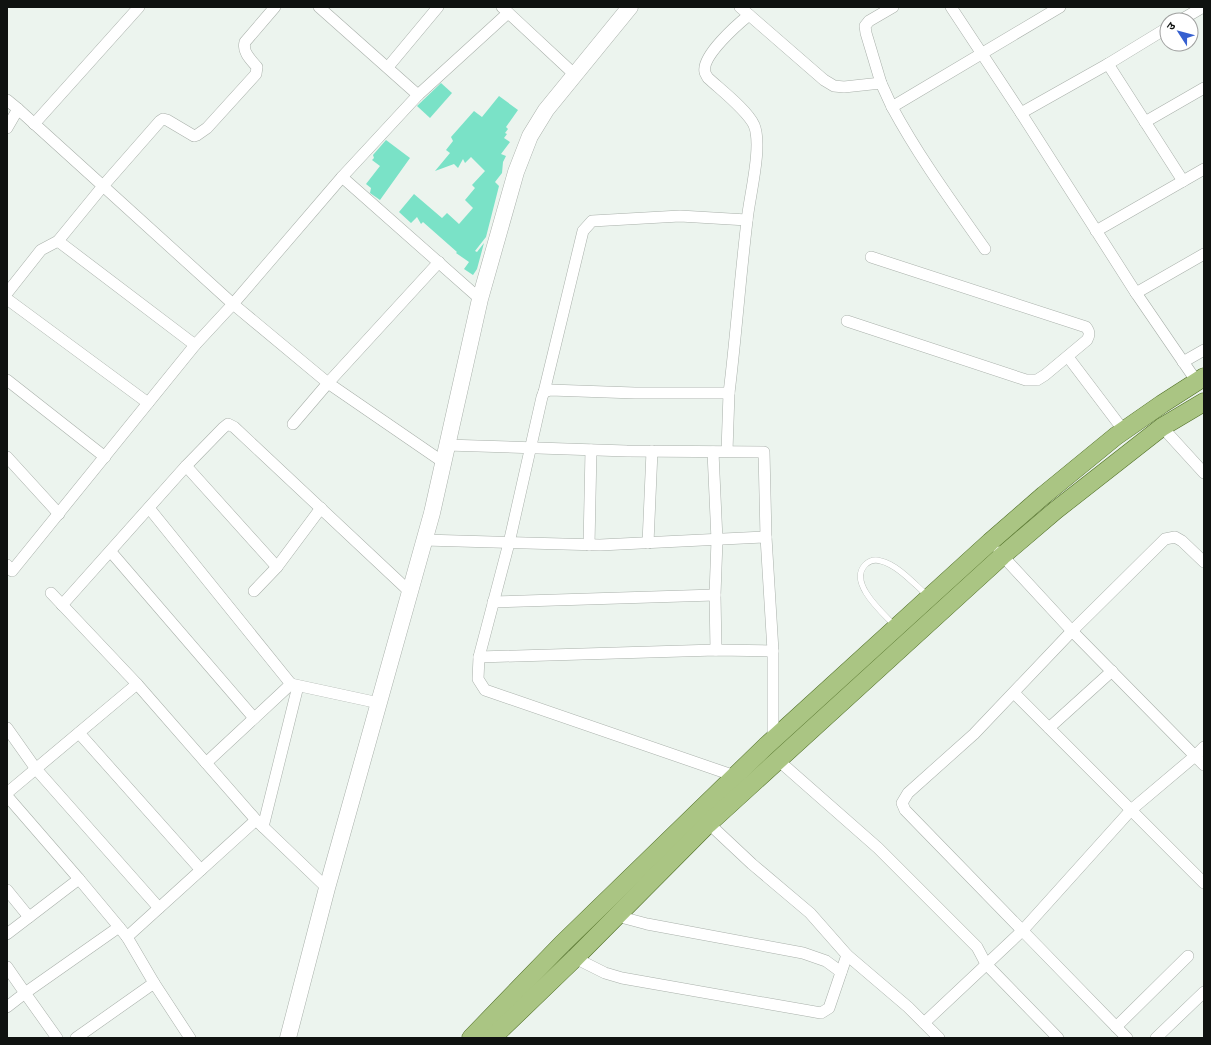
<svg xmlns="http://www.w3.org/2000/svg" width="1211" height="1045" font-family="Overpass,'Noto Sans Devanagari',sans-serif">
  <style>
    .building { fill: #7ae2c7 }
    .lines { fill: none; stroke-linecap: round; stroke-linejoin: round }
    .service-casing { stroke: #a9b0aa; stroke-width: 6 }
    .minor-casing { stroke: #a9b0aa; stroke-width: 12 }
    .secondary-casing { stroke: #a9b0aa; stroke-width: 17 }
    .primary-casing { stroke: #4f6e25; stroke-width: 19 }
    .service { stroke: #fff; stroke-width: 5.5 }
    .minor { stroke: #fff; stroke-width: 11 }
    .secondary { stroke: #fff; stroke-width: 16 }
    .primary { stroke: #aac583; stroke-width: 18 }
  </style>
  <rect width="100%" height="100%" fill="#ecf4ee"/>
  <!-- building -->
  <g class="building">
    <polygon points="441,83 452,93 430,118 417,106"/>
    <polygon points="499,96 518,110 506,127 508,129 505,133 507,134 504,138 510,142 501,154 506,156 503,162 502,173 495,182 499,186 486,237 475,251 477,252 484,243 477,269 473,275 464,269 469,262 456,253 457,252 423,222 421,224 417,217 411,223 399,212 414,194 442,218 447,213 459,224 473,208 465,200 475,188 472,185 485,171 471,157 465,163 463,159 458,168 454,164 435,171 450,153 446,150 453,141 451,137 474,111 482,117"/>
    <polygon points="386,140 410,158 380,200 370,193 371,188 366,184 380,166 372,160 374,158 373,155"/>
  </g>
  <g class="lines">
    <!-- service casing -->
    <g class="service-casing">
      <path id="service" d="M 895,626 C 883,613 848,583 865,565 C 869,561 875,559 881,561 C 898,565 915,585 928,596"/>
    </g>
    <!-- minor casing -->
    <g class="minor-casing">
      <g id="minor">
        <path d="M 275,7 L 245,42 C 242,52 251,60 257,67 L 256,74 L 207,128 L 197,135 L 194,136 L 167,120 L 163,119 L 160,121 L 103,186 L 233,304 L 328,383 L 293,424"/>
        <polyline points="319,7 418,95"/>
        <polyline points="502,7 574,74"/>
        <polyline points="740,7 824,80 834,86 844,87 881,83 892,107 1060,7"/>
        <polyline points="951,7 1021,113 1136,293 1197,382"/>
        <polyline points="1181,20 1203,7"/>
        <polyline points="1108,64 1183,181"/>
        <polyline points="388,67 438,7"/>
        <polyline points="881,83 866,33 865,26 869,21 893,7"/>
        <polyline points="7,100 18,109"/>
        <path d="M 892,107 C 919,157 952,202 985,249"/>
        <polyline points="1021,113 1108,64 1167,28"/>
        <polyline points="1145,122 1204,88"/>
        <polyline points="34,124 139,7"/>
        <polyline points="7,128 18,109 103,186 58,241 41,250 7,293"/>
        <polyline points="342,177 418,95 508,13"/>
        <polyline points="1096,231 1204,169"/>
        <polyline points="58,241 195,345 233,304 342,177 480,299"/>
        <polyline points="439,262 328,383 443,462"/>
        <polyline points="1136,293 1204,254"/>
        <polyline points="7,299 148,403"/>
        <path d="M 847,321 L 1026,380 L 1037,380 L 1045,375 L 1087,340 C 1090,335 1090,332 1086,327 L 871,257"/>
        <polyline points="1068,357 1124,431"/>
        <polyline points="1183,362 1204,350"/>
        <polyline points="7,380 105,457"/>
        <polyline points="544,392 583,231 592,221 680,216 747,220"/>
        <path d="M 729,393 C 736,336 740,279 747,221 C 749,198 763,146 754,125 C 747,110 721,90 708,78 C 707,76 705,74 705,72 C 701,56 738,24 749,15"/>
        <polyline points="1162,427 1204,473"/>
        <polyline points="446,445 627,451 764,452 766,537"/>
        <polyline points="727,451 729,393 635,393 550,390 544,392 542,397 509,543 479,657 478,679 485,690 735,776"/>
        <polyline points="713,452 717,540 715,595 716,650"/>
        <polyline points="7,457 59,514"/>
        <polyline points="186,466 277,567"/>
        <polyline points="149,508 291,684"/>
        <polyline points="424,540 600,545 766,537 773,651 773,740"/>
        <polyline points="648,543 652,451"/>
        <polyline points="589,545 591,450"/>
        <polyline points="111,552 254,718"/>
        <polyline points="999,552 1072,631 1165,539 1175,537 1182,541 1204,562"/>
        <polyline points="7,565 12,571 195,345"/>
        <polyline points="254,591 277,567 321,508"/>
        <polyline points="51,593 137,684"/>
        <polyline points="493,602 715,595"/>
        <polyline points="62,605 186,466 223,428 228,424 234,427 410,592"/>
        <polyline points="479,657 716,650 773,651"/>
        <polyline points="1014,693 1204,883"/>
        <polyline points="7,728 36,769 159,908"/>
        <polyline points="1049,728 1112,671"/>
        <polyline points="79,733 201,870"/>
        <polyline points="1204,747 1195,756 1204,765"/>
        <polyline points="778,760 878,848 977,947 986,964 1058,1038"/>
        <polyline points="206,763 291,684 379,703"/>
        <polyline points="7,793 137,684 256,820"/>
        <polyline points="7,796 79,879"/>
        <polyline points="704,819 752,864 810,913 847,955 908,1007 939,1038"/>
        <polyline points="263,827 298,686"/>
        <polyline points="7,890 29,917"/>
        <polyline points="617,916 647,924 803,953 826,961 841,972"/>
        <polyline points="119,927 127,937 256,820 327,888"/>
        <polyline points="7,934 79,879 119,927 25,993 57,1038"/>
        <polyline points="127,937 154,983"/>
        <polyline points="575,958 605,973 622,978 821,1013 829,1008 847,955"/>
        <polyline points="7,967 25,993 7,1007"/>
        <polyline points="924,1023 1023,930 1131,810 1195,756 1072,631 974,734 908,793 902,803 905,810 1127,1038"/>
        <polyline points="1116,1027 1188,956"/>
        <polyline points="76,1038 154,983 190,1038"/>
        <polyline points="1156,1038 1204,992"/>
      </g>
    </g>
    <!-- secondary casing -->
    <g class="secondary-casing">
      <polyline id="secondary" points="288,1038 327,888 432,513 480,299 516,172 530,136 546,110 630,7"/>
    </g>
    <!-- primary casing -->
    <g class="primary-casing">
      <g id="primary">
        <polyline points="471,1038 562,944 766,746 990,542 1044,495 1116,436 1162,404 1204,377"/>
        <polyline points="492,1038 575,958 708,824 1002,556 1056,510 1162,427 1204,402"/>
      </g>
    </g>
    <!-- service -->
    <use href="#service" class="service"/>
    <!-- minor -->
    <use href="#minor" class="minor"/>
    <!-- secondary -->
    <use href="#secondary" class="secondary"/>
    <!-- primary -->
    <use href="#primary" class="primary"/>
  </g>
  <!-- border -->
  <rect width="1211" height="1045" fill="none" stroke="#0f1210" stroke-width="16"/>
  <!-- north arrow -->
  <g transform="translate(1179 32) rotate(306)"><circle r="19" fill="#ffffff" stroke="#9fa09f"/>
  <path d="M0-3L7 15L0 10L-7 15Z" fill="#3660d0"/>
  <text y="-6" font-size="11" font-weight="bold" text-anchor="middle" fill="#0f1210">उ</text>
  </g>
</svg>
